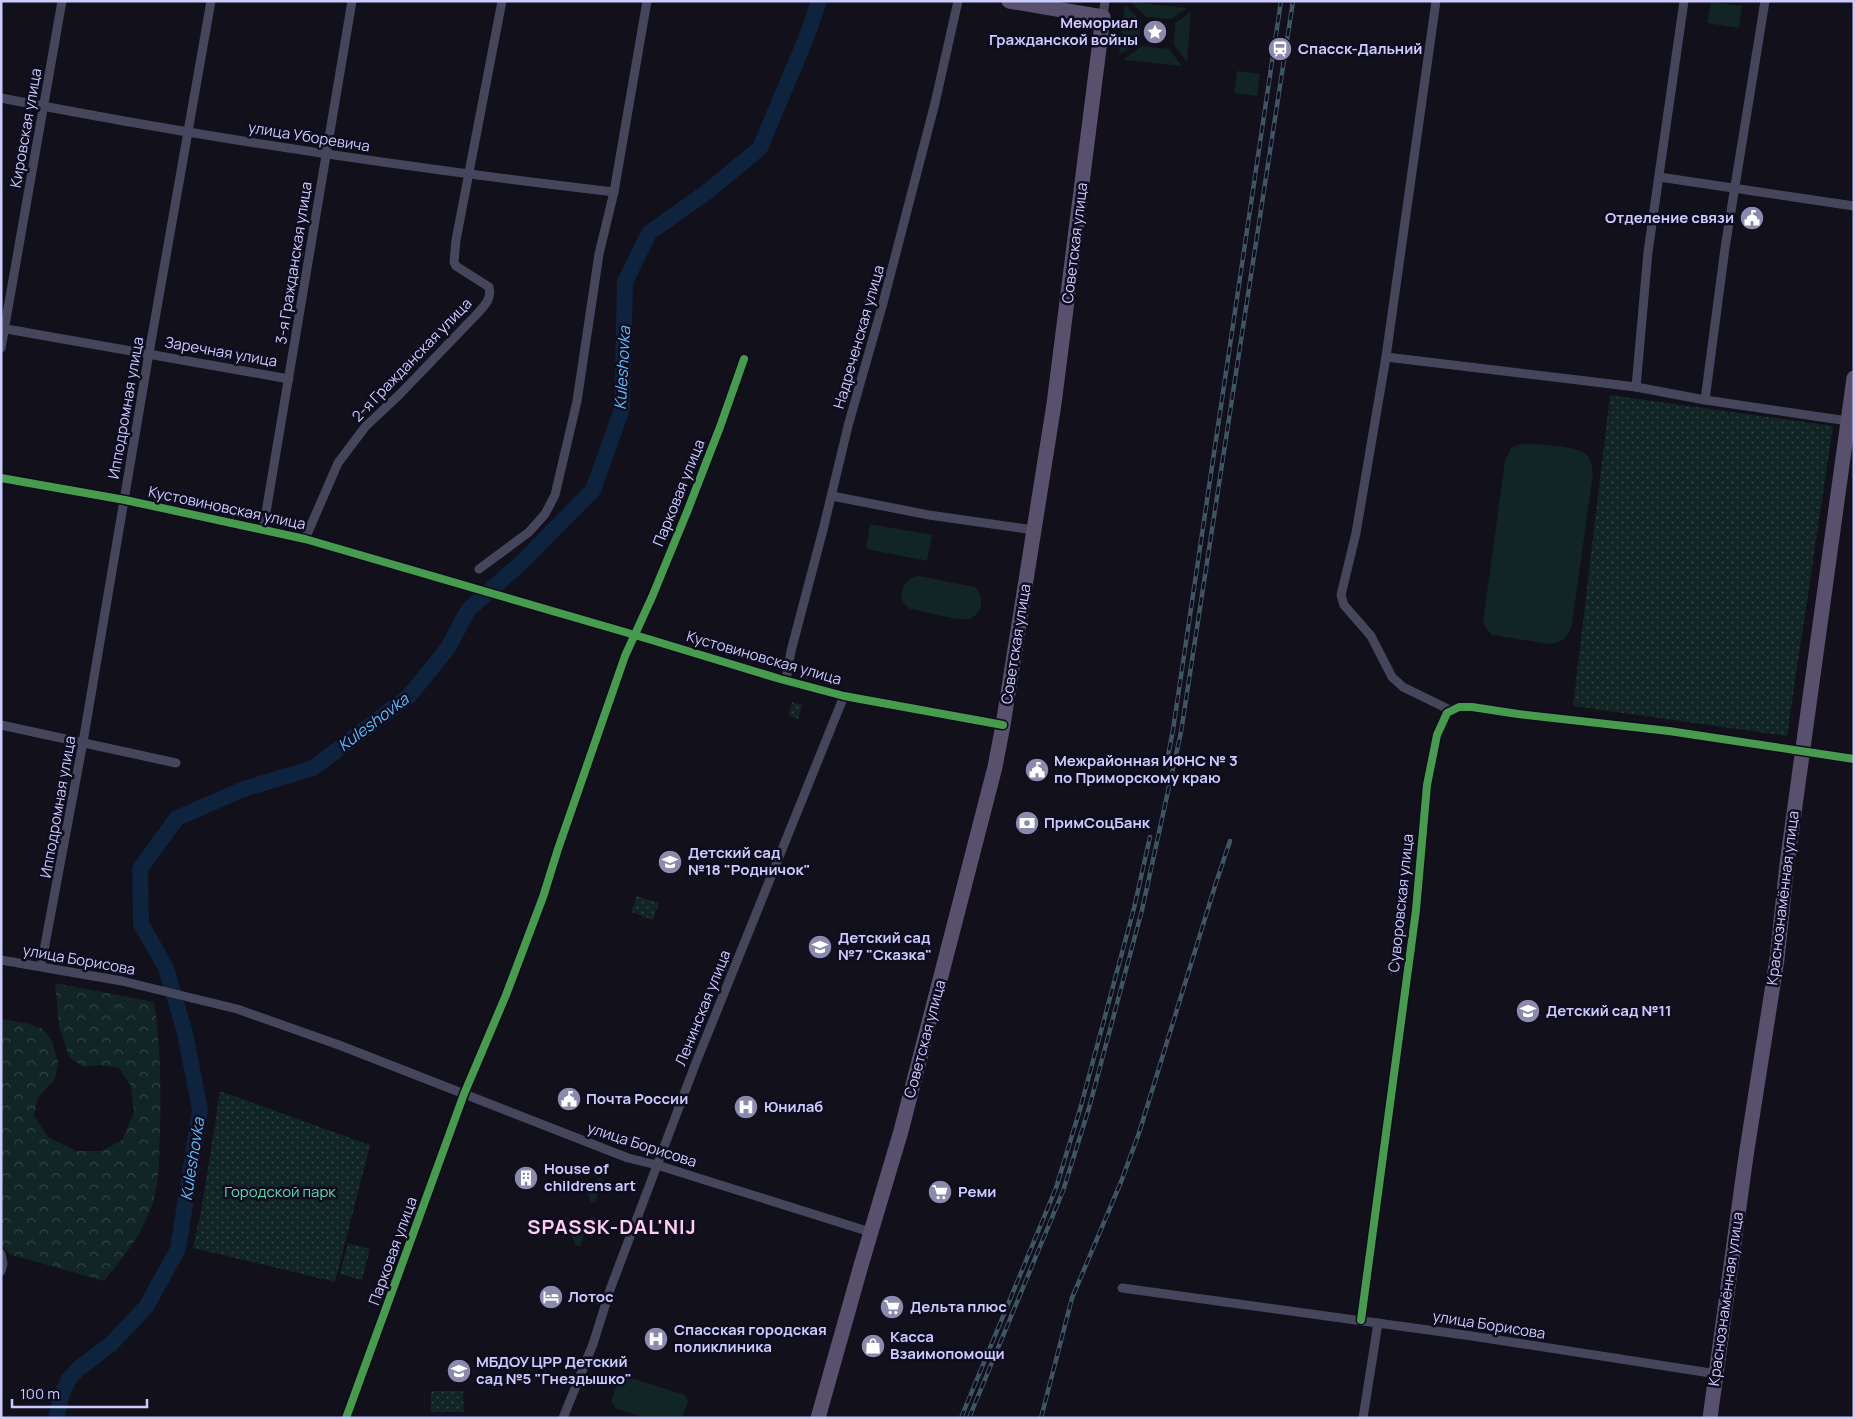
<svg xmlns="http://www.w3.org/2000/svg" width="1855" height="1419" font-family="Manrope,sans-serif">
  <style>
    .grass { fill: #102524 }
    .forest { fill: url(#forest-crowns) }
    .park { fill: url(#park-dots) }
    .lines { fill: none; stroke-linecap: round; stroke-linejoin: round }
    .river { stroke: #0d233e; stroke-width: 16 }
    .minor { stroke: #45465b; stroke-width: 9 }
    .primary { stroke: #59506d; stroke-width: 15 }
    .rail-casing { stroke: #3e5663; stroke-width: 4.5 }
    .rail { stroke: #0e0c1e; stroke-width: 2.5; stroke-dasharray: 8; stroke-linecap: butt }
    .cycleway-casing { stroke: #0e0c1e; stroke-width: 11 }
    .cycleway { stroke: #469c4c; stroke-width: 8 }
    .labels { text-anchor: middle; stroke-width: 5; stroke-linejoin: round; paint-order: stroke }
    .poi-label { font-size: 15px; font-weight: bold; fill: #cccbfe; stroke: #0e0c1e; text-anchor: start }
    .street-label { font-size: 15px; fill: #cccbfe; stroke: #0e0c1e }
    .park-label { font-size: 15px; fill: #59dcb1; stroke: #0e0c1e }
    .water-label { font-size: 16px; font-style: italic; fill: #5abffc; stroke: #0e0c1e }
    .district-label { font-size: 20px; font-weight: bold; letter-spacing: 1px; fill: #fecdf0; stroke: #0e0c1e }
  </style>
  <defs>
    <pattern id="forest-crowns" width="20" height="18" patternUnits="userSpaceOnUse" patternTransform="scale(1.25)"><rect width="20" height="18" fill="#102524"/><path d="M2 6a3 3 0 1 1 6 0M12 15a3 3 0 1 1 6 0" fill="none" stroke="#324345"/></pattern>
    <pattern id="park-dots" width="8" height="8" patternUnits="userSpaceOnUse" patternTransform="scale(1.25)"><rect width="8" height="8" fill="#102524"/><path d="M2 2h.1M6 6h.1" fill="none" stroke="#324345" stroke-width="1.8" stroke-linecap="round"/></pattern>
  </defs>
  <rect width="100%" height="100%" fill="#12101a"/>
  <!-- grass -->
  <g class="grass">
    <polygon points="1131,2 1187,8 1171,19 1146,17"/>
    <polygon points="1711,2 1742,6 1739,28 1707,23"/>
    <polygon points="1125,5 1141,21 1139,41 1119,55"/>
    <polygon points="1191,12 1187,62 1174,45 1175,23"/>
    <polygon points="1142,46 1169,49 1182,66 1123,60"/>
    <polygon points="1237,71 1260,74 1257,96 1234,93"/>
    <path d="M 1520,444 C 1534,443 1578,446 1587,455 C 1592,460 1592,468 1593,474 L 1572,624 C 1569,637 1562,643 1549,644 L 1492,635 L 1487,630 L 1483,622 L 1505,461 L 1511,448 Z"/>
    <polygon points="870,524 932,535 927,561 866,549"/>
    <path d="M 919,576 L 975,587 C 980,592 982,598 981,605 C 980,612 975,617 969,619 C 959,621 922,611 910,609 C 894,599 902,578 919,576 Z"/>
    <polygon points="600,1178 603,1180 595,1203 590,1201 585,1187"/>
    <polygon points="582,1221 588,1224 580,1247 575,1245 570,1231"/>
    <polygon points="625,1376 685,1395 688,1401 682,1418 645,1418 615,1408 611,1401 619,1380"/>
  </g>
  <!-- forest -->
  <path class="forest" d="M 55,983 L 154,1002 C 161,1046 161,1088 160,1132 C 159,1157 160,1184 151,1208 C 140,1237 124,1257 104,1281 L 12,1255 L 1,1247 L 1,1019 L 26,1023 L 43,1029 L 52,1041 L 58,1062 L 55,1079 L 38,1098 L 34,1116 L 48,1137 L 77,1151 L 102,1151 L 122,1140 L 134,1112 L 131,1086 L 119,1068 L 101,1065 L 84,1067 L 69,1057 L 59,1026 Z"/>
  <!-- park -->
  <g class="park">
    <polygon points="1610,395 1833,426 1787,736 1573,706"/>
    <polygon points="792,702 802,705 798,719 788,716"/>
    <polygon points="637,896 659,903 653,920 631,912"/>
    <polygon points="220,1091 370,1145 335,1282 193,1248 202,1206"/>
    <polygon points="348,1243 370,1249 362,1280 340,1274"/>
    <polygon points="431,1391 463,1391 464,1412 431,1412"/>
  </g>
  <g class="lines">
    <!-- river -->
    <polyline class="river" points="56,1418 62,1394 69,1379 78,1369 111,1344 146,1307 178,1249 200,1110 185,1033 166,968 141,924 140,869 177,818 244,789 313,768 409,696 448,648 468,610 521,563 593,490 622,409 625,282 649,233 707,192 760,148 807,36 819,1"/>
    <!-- minor -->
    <g class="minor">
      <polyline points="1436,1 1386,357 1356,533 1341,595 1344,605 1371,636 1392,677 1403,687 1450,710"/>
      <polyline points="1684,1 1648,252 1636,387 1705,400 1848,421"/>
      <polyline points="1103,17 1105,1"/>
      <path d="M 1,98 C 204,138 409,168 614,192"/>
      <polyline points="1659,177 1854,206"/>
      <polyline points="1,328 289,379"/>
      <polyline points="1,348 62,1"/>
      <polyline points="1386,357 1636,387"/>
      <polyline points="1705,400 1725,248 1765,1"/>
      <polyline points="1,478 125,500 305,539 635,635 780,679 844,696 1003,725"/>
      <polyline points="832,496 929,515 1034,530"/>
      <polyline points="263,530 352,1"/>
      <path d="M 305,539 L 338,463 L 365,427 L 400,394 L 478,313 C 485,305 492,298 489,287 L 456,266 L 454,262 L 456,240 L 502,1"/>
      <polyline points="479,569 529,532 545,514 555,495 577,401 599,254 614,192 647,1"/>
      <polyline points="786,680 791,651 824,526 848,426 883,303 935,103 958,1"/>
      <polyline points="1,725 176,763"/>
      <polyline points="1,960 122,981 237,1009 339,1045 628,1158 657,1165 870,1232"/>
      <polyline points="41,966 83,742 149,353 211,1"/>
      <polyline points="1,1254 3,1264 1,1271"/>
      <polyline points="1122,1288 1472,1336 1717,1374"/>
      <polyline points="1361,1320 1416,910 1427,785 1437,735 1447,713 1459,707 1472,707 1518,714 1669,731 1854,759"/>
      <polyline points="346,1418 464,1094 506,995 543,897 558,849 625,656 652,597 687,512 720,427 744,359"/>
      <polyline points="563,1418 593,1344 611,1287 695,1065 844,696"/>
      <polyline points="1363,1418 1378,1323"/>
    </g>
    <!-- primary -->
    <g class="primary">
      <polyline points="818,1418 862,1262 901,1131 995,767 1003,725 1054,404 1103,17 1009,1"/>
      <polyline points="1710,1418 1746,1156 1777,959 1787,864 1854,378"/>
    </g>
    <!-- rail casing -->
    <g class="rail-casing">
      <g id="rail">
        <polyline points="1166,766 1173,730 1281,1"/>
        <polyline points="961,1418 1056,1188 1081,1106 1134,908 1150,837"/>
        <polyline points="969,1418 1063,1191 1089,1108 1142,910 1181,732 1293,1"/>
        <polyline points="1041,1418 1072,1298 1121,1182 1139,1133 1215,886 1230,841"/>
      </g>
    </g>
    <!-- rail -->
    <use href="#rail" class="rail"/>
    <!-- cycleway casing -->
    <g class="cycleway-casing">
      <g id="cycleway">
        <polyline points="1,478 125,500 305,539 635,635 780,679 844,696 1003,725"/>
        <polyline points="1361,1320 1416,910 1427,785 1437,735 1447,713 1459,707 1472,707 1518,714 1669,731 1854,759"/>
        <polyline points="346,1418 464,1094 506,995 543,897 558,849 625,656 652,597 687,512 720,427 744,359"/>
      </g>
    </g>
    <!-- cycleway -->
    <use href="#cycleway" class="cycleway"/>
  </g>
  <!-- icons -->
  <defs>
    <g id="sight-disc" transform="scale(1.25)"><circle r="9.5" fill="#8b8aae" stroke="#0e0c1e"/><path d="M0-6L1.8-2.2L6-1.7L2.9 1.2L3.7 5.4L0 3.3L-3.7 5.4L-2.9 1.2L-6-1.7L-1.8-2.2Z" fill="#fff"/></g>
    <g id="station-disc" transform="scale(1.25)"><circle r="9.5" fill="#8b8aae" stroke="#0e0c1e"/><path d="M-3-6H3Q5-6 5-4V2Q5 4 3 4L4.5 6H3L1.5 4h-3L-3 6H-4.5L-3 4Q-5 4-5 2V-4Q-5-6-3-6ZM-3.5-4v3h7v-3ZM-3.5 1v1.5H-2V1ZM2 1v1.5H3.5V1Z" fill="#fff"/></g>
    <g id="civic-disc" transform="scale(1.25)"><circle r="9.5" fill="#8b8aae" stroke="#0e0c1e"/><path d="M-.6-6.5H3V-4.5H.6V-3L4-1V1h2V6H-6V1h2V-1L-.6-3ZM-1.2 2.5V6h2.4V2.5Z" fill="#fff"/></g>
    <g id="bank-disc" transform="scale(1.25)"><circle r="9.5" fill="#8b8aae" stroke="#0e0c1e"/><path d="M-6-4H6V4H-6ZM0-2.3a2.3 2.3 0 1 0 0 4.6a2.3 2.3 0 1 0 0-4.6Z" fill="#fff"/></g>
    <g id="school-disc" transform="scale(1.25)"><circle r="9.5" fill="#8b8aae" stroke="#0e0c1e"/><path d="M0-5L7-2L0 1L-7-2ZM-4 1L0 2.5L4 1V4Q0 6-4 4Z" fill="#fff"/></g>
    <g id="hospital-disc" transform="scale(1.25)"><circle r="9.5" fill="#8b8aae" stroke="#0e0c1e"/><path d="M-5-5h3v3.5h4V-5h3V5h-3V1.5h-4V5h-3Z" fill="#fff"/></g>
    <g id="building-disc" transform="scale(1.25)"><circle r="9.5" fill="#8b8aae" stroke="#0e0c1e"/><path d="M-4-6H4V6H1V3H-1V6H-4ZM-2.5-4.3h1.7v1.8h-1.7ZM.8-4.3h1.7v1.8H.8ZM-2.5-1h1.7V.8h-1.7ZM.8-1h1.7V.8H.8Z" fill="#fff"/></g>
    <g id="supermarket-disc" transform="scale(1.25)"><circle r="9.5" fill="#8b8aae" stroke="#0e0c1e"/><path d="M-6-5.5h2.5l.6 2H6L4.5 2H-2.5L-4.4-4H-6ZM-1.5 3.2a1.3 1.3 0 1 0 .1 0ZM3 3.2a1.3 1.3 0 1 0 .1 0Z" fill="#fff"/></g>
    <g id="hotel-disc" transform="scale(1.25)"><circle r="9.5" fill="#8b8aae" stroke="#0e0c1e"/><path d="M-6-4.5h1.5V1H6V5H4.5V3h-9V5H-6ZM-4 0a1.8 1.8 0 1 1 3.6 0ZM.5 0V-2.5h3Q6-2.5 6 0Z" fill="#fff"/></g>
    <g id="shop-disc" transform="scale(1.25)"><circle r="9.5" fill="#8b8aae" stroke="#0e0c1e"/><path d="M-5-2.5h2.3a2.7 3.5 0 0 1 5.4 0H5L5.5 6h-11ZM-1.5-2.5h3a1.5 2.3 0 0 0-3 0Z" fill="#fff"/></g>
  </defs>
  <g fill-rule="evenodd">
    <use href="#sight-disc" x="1155" y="32"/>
    <use href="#station-disc" x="1280" y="49"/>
    <use href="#civic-disc" x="1752" y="218"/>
    <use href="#civic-disc" x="1037" y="770"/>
    <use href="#bank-disc" x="1027" y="823"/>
    <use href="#school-disc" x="670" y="862"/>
    <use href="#school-disc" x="820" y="947"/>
    <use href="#school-disc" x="1528" y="1011"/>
    <use href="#civic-disc" x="569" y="1099"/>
    <use href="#hospital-disc" x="746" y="1107"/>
    <use href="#building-disc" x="526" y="1178"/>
    <use href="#supermarket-disc" x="940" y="1192"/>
    <use href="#hotel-disc" x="551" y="1297"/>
    <use href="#supermarket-disc" x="892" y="1307"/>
    <use href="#hospital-disc" x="656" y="1339"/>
    <use href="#shop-disc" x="873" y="1346"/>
    <use href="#school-disc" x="459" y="1371"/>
  </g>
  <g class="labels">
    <!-- poi labels -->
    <g class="poi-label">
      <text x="1138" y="28" text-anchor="end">Мемориал<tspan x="1138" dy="17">Гражданской войны</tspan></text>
      <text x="1298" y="54">Спасск-Дальний</text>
      <text x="1734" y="223" text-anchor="end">Отделение связи</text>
      <text x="1054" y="766">Межрайонная ИФНС № 3<tspan x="1054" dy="17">по Приморскому краю</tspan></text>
      <text x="1044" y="828">ПримСоцБанк</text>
      <text x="688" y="858">Детский сад<tspan x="688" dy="17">№18 "Родничок"</tspan></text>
      <text x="838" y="943">Детский сад<tspan x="838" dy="17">№7 "Сказка"</tspan></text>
      <text x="1546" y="1016">Детский сад №11</text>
      <text x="586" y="1104">Почта России</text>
      <text x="764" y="1112">Юнилаб</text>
      <text x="544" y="1174">House of<tspan x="544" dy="17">childrens art</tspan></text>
      <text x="958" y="1197">Реми</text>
      <text x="568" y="1302">Лотос</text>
      <text x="910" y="1312">Дельта плюс</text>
      <text x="674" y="1335">Спасская городская<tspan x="674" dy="17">поликлиника</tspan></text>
      <text x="890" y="1342">Касса<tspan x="890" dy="17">Взаимопомощи</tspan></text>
      <text x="476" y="1367">МБДОУ ЦРР Детский<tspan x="476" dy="17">сад №5 "Гнездышко"</tspan></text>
    </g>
    <!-- street labels -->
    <g class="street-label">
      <text transform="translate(26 128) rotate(-80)" y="5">Кировская улица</text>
      <text transform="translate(309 137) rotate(9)" y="5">улица Уборевича</text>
      <text transform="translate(1075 243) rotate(-83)" y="5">Советская улица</text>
      <text transform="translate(294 263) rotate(-81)" y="5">3-я Гражданская улица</text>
      <text transform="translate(859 337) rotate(-74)" y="5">Надреченская улица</text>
      <text transform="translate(221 352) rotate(10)" y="5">Заречная улица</text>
      <text transform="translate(412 360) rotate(-46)" y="5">2-я Гражданская улица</text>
      <text transform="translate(126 408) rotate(-80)" y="5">Ипподромная улица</text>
      <text transform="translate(679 493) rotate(-68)" y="5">Парковая улица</text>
      <text transform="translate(227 508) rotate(12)" y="5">Кустовиновская улица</text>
      <text transform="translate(1016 644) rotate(-81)" y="5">Советская улица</text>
      <text transform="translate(764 658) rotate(16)" y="5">Кустовиновская улица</text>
      <text transform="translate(58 807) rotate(-80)" y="5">Ипподромная улица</text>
      <text transform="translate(1783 898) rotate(-83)" y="5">Краснознамённая улица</text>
      <text transform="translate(1401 903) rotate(-84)" y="5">Суворовская улица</text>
      <text transform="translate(79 960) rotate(10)" y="5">улица Борисова</text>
      <text transform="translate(703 1008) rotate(-68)" y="5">Ленинская улица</text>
      <text transform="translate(925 1039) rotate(-75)" y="5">Советская улица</text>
      <text transform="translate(642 1145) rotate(18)" y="5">улица Борисова</text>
      <text transform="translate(393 1251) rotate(-70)" y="5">Парковая улица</text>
      <text transform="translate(1726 1299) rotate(-82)" y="5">Краснознамённая улица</text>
      <text transform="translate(1489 1325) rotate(9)" y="5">улица Борисова</text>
    </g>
    <!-- park labels -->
    <g class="park-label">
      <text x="280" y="1197">Городской парк</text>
    </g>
    <!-- water labels -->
    <g class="water-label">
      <text transform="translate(622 368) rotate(-87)" y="6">Kuleshovka</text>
      <text transform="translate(373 722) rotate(-37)" y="6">Kuleshovka</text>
      <text transform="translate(192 1159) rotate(-81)" y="6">Kuleshovka</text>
    </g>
    <!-- district labels -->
    <g class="district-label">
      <text x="612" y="1234">SPASSK-DAL'NIJ</text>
    </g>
  </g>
  <!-- border -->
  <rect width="1855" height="1419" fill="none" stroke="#cccbfe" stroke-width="5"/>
  <!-- scale -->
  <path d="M12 1399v8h135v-8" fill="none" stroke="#cccbfe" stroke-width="2.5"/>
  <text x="20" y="1399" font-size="15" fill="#cccbfe" stroke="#0e0c1e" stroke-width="4" paint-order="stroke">100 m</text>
</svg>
